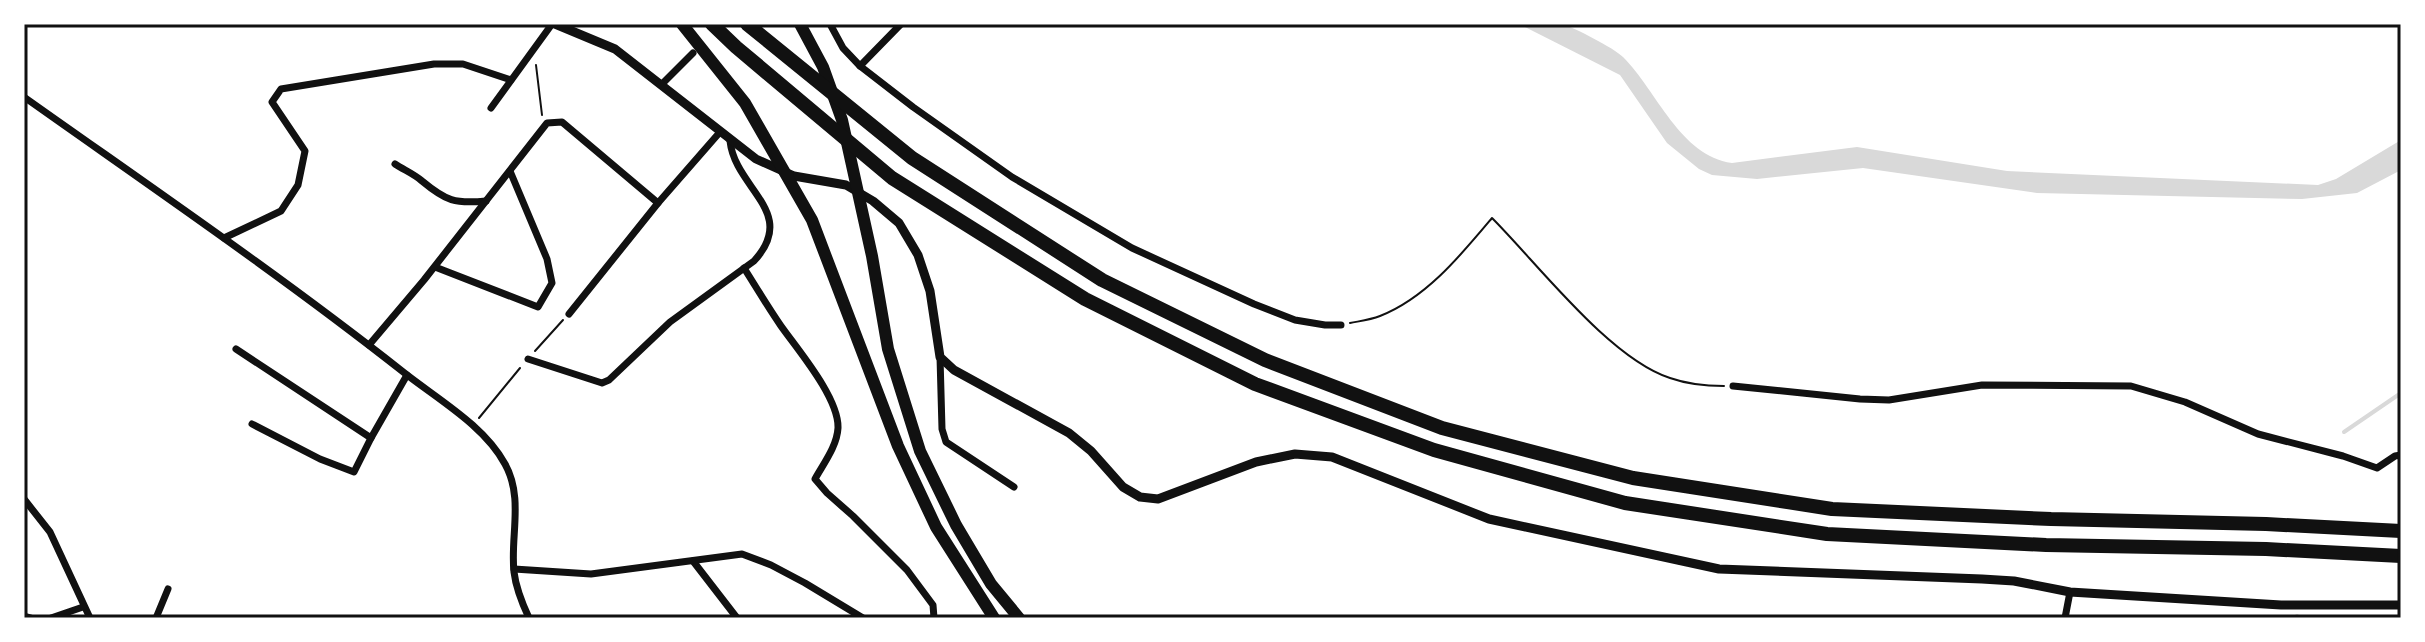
<svg xmlns="http://www.w3.org/2000/svg" width="2425" height="642" font-family="Rubik,sans-serif">
  <style>
    .water { fill: #d9d9d9 }
    .lines { fill: none; stroke-linecap: round; stroke-linejoin: round }
    .stream { stroke: #d9d9d9; stroke-width: 4 }
    .path { stroke: #111; stroke-width: 2 }
    .minor { stroke: #111; stroke-width: 7 }
    .tertiary { stroke: #111; stroke-width: 9 }
    .trunk { stroke: #111; stroke-width: 12 }
    .motorway { stroke: #111; stroke-width: 14 }
    .neatline { fill: none; stroke: #111; stroke-width: 3 }
  </style>
  <rect width="100%" height="100%" fill="#fff"/>
  <!-- water -->
  <path class="water" d="M 1519,24 C 1532,24 1550,21 1562,24 C 1575,28 1614,48 1623,57 C 1657,91 1680,156 1732,163 L 1857,147 L 2007,171 L 2318,185 L 2336,179 L 2401,140 L 2401,170 L 2357,193 L 2302,199 L 2037,193 L 1863,168 L 1757,179 L 1712,175 L 1699,169 L 1667,143 L 1620,75 Z"/>
  <g class="lines">
    <!-- stream -->
    <g class="stream">
      <polyline points="2344,432 2401,393"/>
      <polyline points="2297,616 2297,618"/>
    </g>
    <!-- path -->
    <g class="path">
      <polyline points="536,65 542,115"/>
      <path d="M 1350,323 C 1360,321 1370,320 1380,316 C 1426,298 1461,255 1492,218 C 1538,264 1609,358 1670,378 C 1687,384 1706,386 1724,386"/>
      <polyline points="535,351 563,320"/>
      <polyline points="479,418 520,368"/>
    </g>
    <!-- minor -->
    <g class="minor">
      <polyline points="830,24 843,48 860,66 913,107 1012,177 1132,248 1254,304 1295,320 1325,325 1341,325"/>
      <polyline points="860,66 901,24"/>
      <polyline points="662,84 693,53"/>
      <path d="M 24,97 C 151,187 280,275 402,371 C 437,399 484,425 505,464 C 524,498 510,537 514,572 C 516,589 522,603 529,618"/>
      <polyline points="491,108 552,24"/>
      <path d="M 395,164 C 404,170 414,174 422,181 C 446,201 455,204 486,201"/>
      <polyline points="224,238 281,211 298,185 305,151 272,102 281,89 434,64 463,64 511,80"/>
      <polyline points="435,267 538,307 552,283 547,259 510,171"/>
      <path d="M 744,268 C 756,287 768,307 781,326 C 798,350 839,398 838,428 C 837,446 824,463 815,479 L 827,493 L 853,516 L 907,570 L 933,605 L 934,618"/>
      <polyline points="569,314 658,203 720,132"/>
      <polyline points="369,345 424,280 547,123 562,122 658,203"/>
      <polyline points="236,349 371,438"/>
      <polyline points="940,357 942,429 946,442 1014,487"/>
      <path d="M 528,359 L 602,383 L 609,380 L 670,322 L 754,261 C 799,212 735,189 730,141"/>
      <polyline points="1733,386 1860,399 1889,400 1982,385 2131,386 2185,402 2258,434 2343,456 2377,468 2395,456 2401,455"/>
      <polyline points="252,424 320,459 354,472 371,438 407,375"/>
      <polyline points="24,499 50,532 90,618"/>
      <polyline points="693,561 737,618"/>
      <polyline points="514,569 591,574 742,554 771,565 805,583 863,618"/>
      <polyline points="24,616 31,618"/>
      <polyline points="51,618 83,607"/>
      <polyline points="156,618 168,589"/>
      <polyline points="2065,618 2070,592"/>
    </g>
    <!-- tertiary -->
    <polyline class="tertiary" points="555,24 615,49 756,159 794,176 846,185 873,201 899,223 918,255 930,291 940,357 954,370 1069,433 1091,451 1123,487 1140,497 1158,499 1256,462 1295,454 1332,457 1489,519 1719,569 1982,579 2014,581 2070,592 2281,605 2401,605"/>
    <!-- trunk -->
    <g class="trunk">
      <polyline points="682,24 745,103 812,220 898,446 936,527 994,618"/>
      <polyline points="800,24 823,67 842,120 872,256 888,349 920,451 956,525 991,584 1019,618"/>
    </g>
    <!-- motorway -->
    <g class="motorway">
      <polyline points="712,24 736,47 892,178 1085,299 1255,384 1434,450 1625,503 1827,534 2046,545 2266,549 2401,556"/>
      <polyline points="747,24 912,158 1102,280 1265,360 1442,428 1633,478 1832,509 2051,519 2266,524 2401,531"/>
    </g>
  </g>
  <!-- border -->
  <rect width="2425" height="642" fill="none" stroke="#ffffff" stroke-width="52"/>
  <rect x="26" y="26" width="2373" height="590" class="neatline"/>
</svg>
